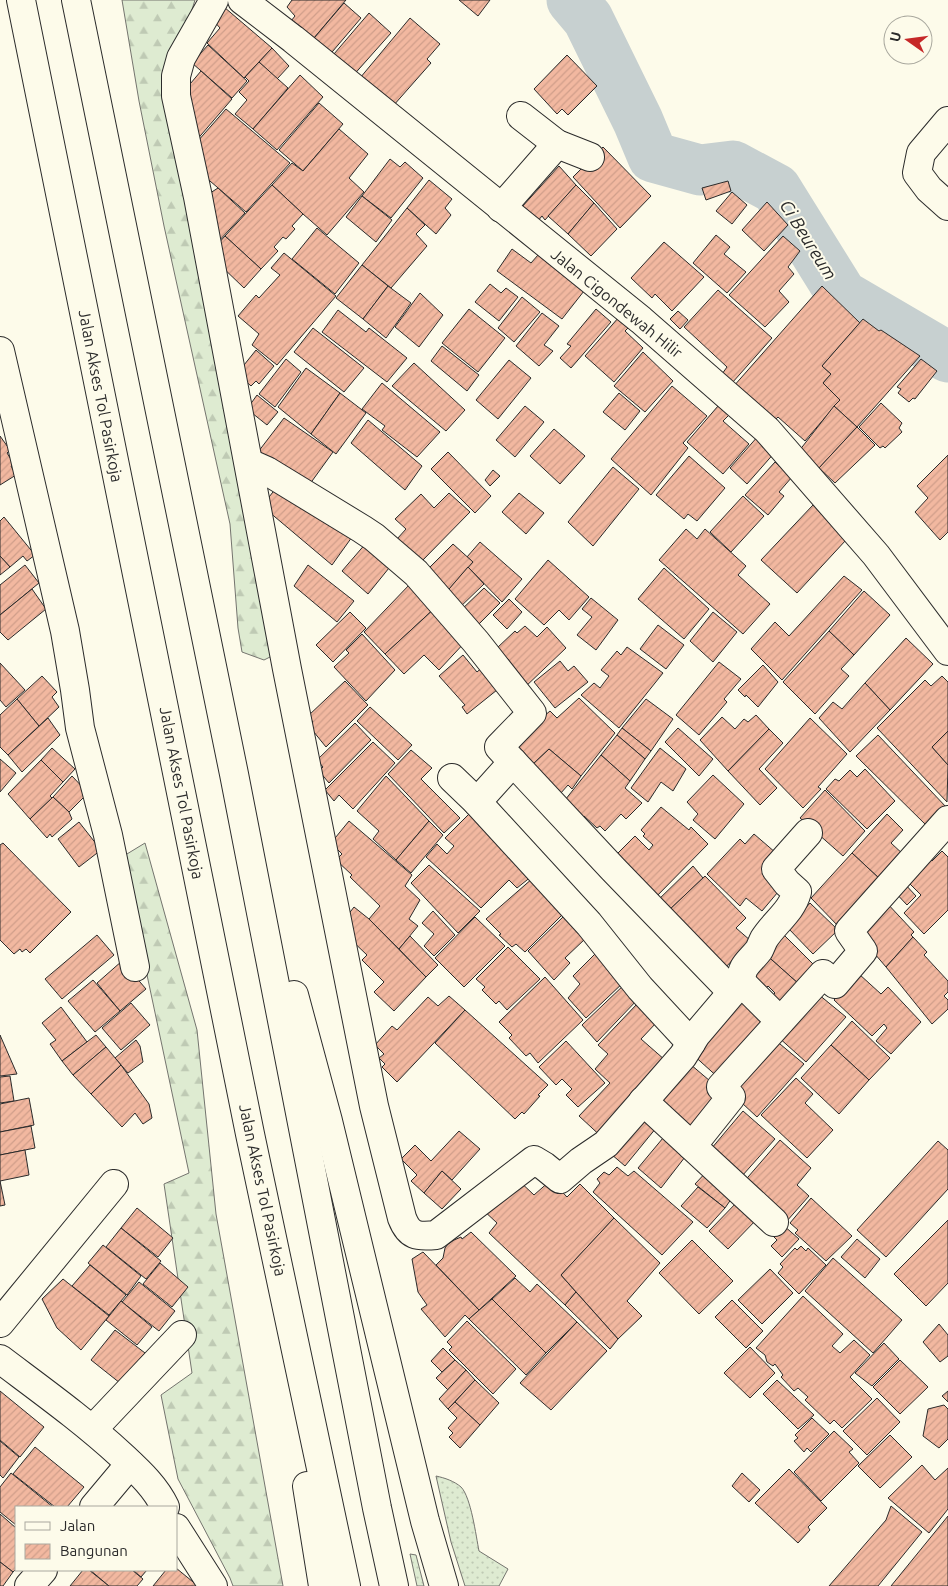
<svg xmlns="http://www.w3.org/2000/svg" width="948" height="1586" font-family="Ubuntu,sans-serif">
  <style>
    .grass { fill: url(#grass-dots); stroke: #74746e }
    .forest { fill: url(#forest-firs); stroke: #74746e }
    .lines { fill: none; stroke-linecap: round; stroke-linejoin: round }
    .river { stroke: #c7d0d0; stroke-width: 51 }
    .building { fill: url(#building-hatch); stroke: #2b2b2b }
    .minor-casing { stroke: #2b2b2b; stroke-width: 30 }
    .highway-casing { stroke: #2b2b2b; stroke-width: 30 }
    .minor { stroke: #fdfbea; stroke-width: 28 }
    .highway { stroke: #fdfbea; stroke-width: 28 }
    .labels { text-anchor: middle; stroke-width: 4; stroke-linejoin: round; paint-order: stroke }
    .street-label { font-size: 16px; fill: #2b2b2b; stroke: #fdfbea }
    .water-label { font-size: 18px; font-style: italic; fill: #2b2b2b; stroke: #fdfbea }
  </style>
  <defs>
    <pattern id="grass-dots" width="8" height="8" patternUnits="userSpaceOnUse" patternTransform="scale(1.25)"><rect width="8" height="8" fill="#deebd1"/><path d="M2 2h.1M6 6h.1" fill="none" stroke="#bfcab4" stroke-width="1.8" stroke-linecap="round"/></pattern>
    <pattern id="forest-firs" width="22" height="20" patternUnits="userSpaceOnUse" patternTransform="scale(1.25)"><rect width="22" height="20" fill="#deebd1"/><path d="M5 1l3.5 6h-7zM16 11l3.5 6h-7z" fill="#bfcab4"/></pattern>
    <pattern id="building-hatch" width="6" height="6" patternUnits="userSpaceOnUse" patternTransform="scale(1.25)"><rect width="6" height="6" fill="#f2b8a0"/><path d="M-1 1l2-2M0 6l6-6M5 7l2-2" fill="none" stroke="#d09e8a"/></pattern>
  </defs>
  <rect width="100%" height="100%" fill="#fdfbea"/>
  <!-- grass -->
  <g class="grass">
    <path d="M 436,1476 C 445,1478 454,1481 461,1487 C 471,1497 476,1536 479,1551 L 508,1569 L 499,1586 L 465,1586 L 451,1542 Z"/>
    <polygon points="410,1554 416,1555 424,1586 417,1586"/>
  </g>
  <!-- forest -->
  <g class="forest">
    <polygon points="122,0 195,0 190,16 171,59 276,654 264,660 242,652 238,628 230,524 164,226 139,101"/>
    <polygon points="145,843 197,1030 216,1214 283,1586 233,1586 230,1578 178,1479 161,1395 192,1373 164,1184 189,1173 122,857"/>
  </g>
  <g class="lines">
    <!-- river -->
    <polyline class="river" points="572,0 588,19 638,121 653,157 700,170 733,166 776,189 842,295 948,357"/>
  </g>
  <!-- building -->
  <g class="building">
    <polygon points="292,0 346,0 308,45 287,26 295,16 287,7"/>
    <polygon points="459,0 490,0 478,16"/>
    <polygon points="344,3 361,18 327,58 309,44"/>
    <polygon points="224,7 272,48 244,78 207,43 220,28 213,20"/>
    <polygon points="369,13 391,33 351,78 340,59 334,54"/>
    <polygon points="410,18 440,44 427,59 431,63 393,106 360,78"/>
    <polygon points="208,45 247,81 232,98 192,63"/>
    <polygon points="272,48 289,66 277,79 259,62"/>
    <polygon points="567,55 597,86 568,115 562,109 557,114 534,89"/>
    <polygon points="259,62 288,88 253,129 235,114 247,100 239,92 249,81 245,77"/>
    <polygon points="201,71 232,99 195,142 185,90"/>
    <polygon points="300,75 323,97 277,150 253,129"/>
    <polygon points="319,103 343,124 303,171 279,150"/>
    <polygon points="226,109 290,163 246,212 203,175 197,142"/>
    <polygon points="339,129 368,154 349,178 364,192 327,235 303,214 272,185 292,163 303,171"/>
    <polygon points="603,147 651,196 620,228 573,177"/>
    <polygon points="390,159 400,167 405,162 423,178 391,218 362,196"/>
    <polygon points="559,166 576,185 545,220 542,216 537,222 521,208"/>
    <polygon points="429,180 452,199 445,208 451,215 436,234 407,208"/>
    <polygon points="728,181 731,191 706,200 702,188"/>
    <polygon points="272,185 303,214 292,226 295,229 286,239 283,237 274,247 278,251 261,269 225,236"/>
    <polygon points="576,185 594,203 568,234 548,216"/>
    <polygon points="218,188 245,213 216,244 207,195"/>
    <polygon points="732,192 747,205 732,224 716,211"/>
    <polygon points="362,196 392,220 376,242 346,217"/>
    <polygon points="767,202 788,225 764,251 742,230"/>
    <polygon points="594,203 617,229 591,256 568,234"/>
    <polygon points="407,208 425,225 416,234 427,246 391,288 362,265"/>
    <polygon points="317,228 359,263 335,294 292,259"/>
    <polygon points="716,235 730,247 724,254 746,272 727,293 693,263"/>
    <polygon points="225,236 261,269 244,288 218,263 216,246"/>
    <polygon points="783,236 800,251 788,267 794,274 779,291 789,302 765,327 729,295"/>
    <polygon points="664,242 704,277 672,311 655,294 652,298 631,278"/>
    <polygon points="512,249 531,263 538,255 584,291 562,319 497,271"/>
    <polygon points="284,253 336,296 277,365 252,345 259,334 238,316 256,295 259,298 280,275 271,268"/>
    <polygon points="362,265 388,286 363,319 336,298"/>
    <polygon points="490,284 501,293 506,288 518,297 499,321 475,302"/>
    <polygon points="388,286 411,303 386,338 363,319"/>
    <polygon points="822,286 860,323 822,366 831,374 823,383 840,400 805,441 778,417 771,424 733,387"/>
    <polygon points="718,290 772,338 732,383 722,374 727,367 684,327"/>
    <polygon points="420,293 443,315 419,347 395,327"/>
    <polygon points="522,297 540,312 514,342 498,328"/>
    <polygon points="469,309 505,338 478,372 442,343"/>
    <polygon points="596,309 611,322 571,368 560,358 571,346 567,344"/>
    <polygon points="338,310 366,332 369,328 407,358 387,382 322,332"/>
    <polygon points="678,311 688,320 680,329 670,319"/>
    <polygon points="542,313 559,326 544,345 553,351 539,366 516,346"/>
    <polygon points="619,317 630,326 625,331 643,348 614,382 585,356"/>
    <polygon points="863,319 879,331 881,330 920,356 857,427 834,406 840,400 823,383 831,374 822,366"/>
    <polygon points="313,328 364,368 344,392 294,352"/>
    <polygon points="442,346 479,375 467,391 431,361"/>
    <polygon points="256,350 274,366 259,384 256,381 251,386 240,376 240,370"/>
    <polygon points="643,352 673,381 645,412 614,386"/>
    <polygon points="286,359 301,372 275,407 259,394"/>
    <polygon points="921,359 937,371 915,399 913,398 909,402 898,393 901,389 897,387"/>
    <polygon points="509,360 531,378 498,419 476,400"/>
    <polygon points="414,363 465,410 446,431 392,386"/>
    <polygon points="306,368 340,393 311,434 278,407"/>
    <polygon points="382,383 440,432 417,457 382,430 385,426 362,409"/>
    <polygon points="672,386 707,416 683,443 688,448 651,495 611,459"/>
    <polygon points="340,393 366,413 336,454 311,434"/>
    <polygon points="619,393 640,411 625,430 603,412"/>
    <polygon points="257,395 278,412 267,425 247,409"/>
    <polygon points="881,403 902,423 899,428 902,432 885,448 883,446 880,448 859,427"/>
    <polygon points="525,406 544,422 515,457 496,440"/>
    <polygon points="718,406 729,415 723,421 749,444 723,474 687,442"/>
    <polygon points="834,406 857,427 819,468 799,451"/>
    <polygon points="284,418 333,452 307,488 255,456"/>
    <polygon points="368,420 422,466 405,490 351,443"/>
    <polygon points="857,427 875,445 835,483 819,468"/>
    <polygon points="554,429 585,456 560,484 530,456"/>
    <polygon points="759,435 776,451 747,484 730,468"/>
    <polygon points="0,436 10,450 7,453 14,464 11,466 16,475 0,485"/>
    <polygon points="448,452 491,496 475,513 431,469"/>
    <polygon points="948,455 948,532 940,540 915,512 928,498 917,486"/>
    <polygon points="689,456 725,488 697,521 688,514 684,519 656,495"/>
    <polygon points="775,462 792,477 779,492 784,496 768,515 745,495"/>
    <polygon points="613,467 639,489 593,546 568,522"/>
    <polygon points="493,470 500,476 490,486 485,480"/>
    <polygon points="280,483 352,537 332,565 262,506"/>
    <polygon points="449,493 470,512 422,561 397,539 406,529 395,519 421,494 434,508"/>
    <polygon points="519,493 544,513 526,534 502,512"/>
    <polygon points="743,496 764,516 731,552 710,532"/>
    <polygon points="813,505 846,540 797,593 761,560"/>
    <polygon points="4,517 35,555 27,561 23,556 10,567 0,556 0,521"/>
    <polygon points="686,529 697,539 705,529 746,566 738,575 770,604 743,634 659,560"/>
    <polygon points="367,542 389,568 368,594 342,571"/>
    <polygon points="480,542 522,579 502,602 468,567 473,562 467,557"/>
    <polygon points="453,544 473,562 443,596 423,574"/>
    <polygon points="0,556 10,567 0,575"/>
    <polygon points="548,560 589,597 569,620 559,610 544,625 515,599"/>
    <polygon points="25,565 39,583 0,615 0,585"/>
    <polygon points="308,565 354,601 337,622 294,586"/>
    <polygon points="468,567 484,584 456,611 443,596"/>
    <polygon points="664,568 709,609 684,639 638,599"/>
    <polygon points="844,576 862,590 782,680 751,649 775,622 789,636"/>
    <polygon points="411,583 436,607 385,654 364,632"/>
    <polygon points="484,588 500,603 476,627 459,612"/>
    <polygon points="32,589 46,609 8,640 0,632 0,615"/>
    <polygon points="864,591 890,615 854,655 829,631"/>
    <polygon points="591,598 618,620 596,650 577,635 592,617 582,609"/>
    <polygon points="509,599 522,612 507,629 493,615"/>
    <polygon points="436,607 467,640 439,670 424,655 404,674 385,654"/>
    <polygon points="350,612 366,628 333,662 316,645"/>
    <polygon points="713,612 737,632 713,662 690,641"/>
    <polygon points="658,625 684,645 666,669 640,649"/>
    <polygon points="525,626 537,637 547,627 566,648 523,689 502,666 509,660 497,648 515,631 517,633"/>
    <polygon points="829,631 854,655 841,669 849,676 815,714 783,682"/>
    <polygon points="362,634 395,670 366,701 334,667 349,653 346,650"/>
    <polygon points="906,638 933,664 890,710 865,683"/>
    <polygon points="627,647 663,673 619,728 581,695 594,683 600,688 609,676 601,670 617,651 621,655"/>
    <polygon points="463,655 477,672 485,665 502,686 467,714 462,707 465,705 439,676"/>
    <polygon points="560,661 568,671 574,666 588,682 555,708 534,682"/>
    <polygon points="719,662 741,679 724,699 727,702 699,735 676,715"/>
    <polygon points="0,663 25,690 6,707 0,700"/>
    <polygon points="763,665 778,682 758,707 746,695 745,697 738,690"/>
    <polygon points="42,676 57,692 52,697 59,707 39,726 17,699"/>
    <polygon points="942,676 948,682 948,731 932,747 948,765 947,802 877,728 925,680 931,686"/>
    <polygon points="345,681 368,705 326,747 309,726 313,722 308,716"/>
    <polygon points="865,683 890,710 850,752 819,718 833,702 842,709"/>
    <polygon points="579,698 615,733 581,776 549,749 529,768 508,747 550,711 557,718"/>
    <polygon points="17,699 39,726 8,755 0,747 0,715"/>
    <polygon points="646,699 673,719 651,751 622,728"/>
    <polygon points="370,707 412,745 398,760 357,721"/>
    <polygon points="756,715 769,729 728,771 700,740 722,717 735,729 744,719 748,722"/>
    <polygon points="48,718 60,735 22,772 8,755"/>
    <polygon points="810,718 847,754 818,787 821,789 803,808 765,769"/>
    <polygon points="355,723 371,740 329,783 319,771 323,767 317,760"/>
    <polygon points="622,728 651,751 645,759 617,735"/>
    <polygon points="678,728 713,759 699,776 665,742"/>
    <polygon points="769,729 783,743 759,769 777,788 760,805 728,771"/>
    <polygon points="948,731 948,765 932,747"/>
    <polygon points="617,735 645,759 630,781 601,755"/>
    <polygon points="878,735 947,808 928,827 856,756"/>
    <polygon points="373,742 395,763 353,809 339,795 334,801 325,790"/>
    <polygon points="52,748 75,769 63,782 41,760"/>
    <polygon points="660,748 686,769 673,791 661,782 648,802 631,788"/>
    <polygon points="549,749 581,776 572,789 568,785 560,794 531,766"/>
    <polygon points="411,750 432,768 421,779 460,818 444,833 388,774"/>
    <polygon points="601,755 630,781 625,788 642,803 626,819 621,814 605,831 600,826 597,828 584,816 582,819 565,800"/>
    <polygon points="0,759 16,773 0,792"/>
    <polygon points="41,760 63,782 50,796 52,798 30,819 8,794"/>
    <polygon points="865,769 895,801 867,829 826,789 835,779 839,781 850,770 857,777"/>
    <polygon points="713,775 744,804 715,839 693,820 698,814 687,802"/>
    <polygon points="72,776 88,793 69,812 53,797"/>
    <polygon points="386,776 429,821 396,860 373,839 379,831 357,811"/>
    <polygon points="825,790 865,831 843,856 800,818"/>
    <polygon points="53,797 69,812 72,819 52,837 50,834 47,838 30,819"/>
    <polygon points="661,807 689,830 691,827 708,844 653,900 614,857 635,836 649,850 653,845 643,836 645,834 641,830"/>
    <polygon points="472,811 532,876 517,888 509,880 481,908 426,857 437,844 447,854 454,846 445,838"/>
    <polygon points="887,814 903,830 891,843 905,856 882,881 852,853"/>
    <polygon points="349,821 412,875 405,886 420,900 409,919 418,926 399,949 369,919 380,906 350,877 352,875 336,860 342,854 331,843"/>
    <polygon points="429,821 443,835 411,873 396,860"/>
    <polygon points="79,822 101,850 79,867 58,839"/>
    <polygon points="754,834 776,853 762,868 783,886 762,911 746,898 740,906 707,874 740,839 745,844"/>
    <polygon points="3,843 71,912 30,953 26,949 22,952 20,949 14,954 0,940 0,845"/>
    <polygon points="942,851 948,857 948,910 924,934 904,913 921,895 907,881 926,854 932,861"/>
    <polygon points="852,853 882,881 840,928 811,898"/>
    <polygon points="429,865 480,911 458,933 411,883"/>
    <polygon points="693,866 703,878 665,914 655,903"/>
    <polygon points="705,876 746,918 736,928 751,941 720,973 665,914"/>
    <polygon points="533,878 564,913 525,952 516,944 512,947 499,935 501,934 486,919"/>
    <polygon points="903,882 916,896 907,905 893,890"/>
    <polygon points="885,901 914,932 911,935 913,937 886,967 857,933"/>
    <polygon points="810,903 838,930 813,954 788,928"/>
    <polygon points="354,907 369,919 426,977 394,1011 374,992 384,982 362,960 367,955 346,935 344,920"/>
    <polygon points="433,911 455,935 434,956 424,946 434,934 422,923"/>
    <polygon points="475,917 505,946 464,987 435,958"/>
    <polygon points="563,917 585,939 565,958 570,963 554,980 528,951"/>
    <polygon points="781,932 816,967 800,985 763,952"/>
    <polygon points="97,935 114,955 62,999 45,979"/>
    <polygon points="410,936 438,965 426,977 399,949"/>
    <polygon points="913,937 927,952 924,955 948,981 948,992 944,996 948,1000 948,1009 932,1024 886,967"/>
    <polygon points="508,947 540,979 507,1010 499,1001 496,1004 482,990 485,987 476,979"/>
    <polygon points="763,952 800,985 777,1012 766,1002 775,993 768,986 763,991 745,973"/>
    <polygon points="596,953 625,981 586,1018 568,998 580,984 573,976"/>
    <polygon points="122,961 146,989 120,1011 97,983"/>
    <polygon points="859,974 881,994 888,987 921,1022 891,1054 876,1041 887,1028 884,1024 872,1036 834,1000"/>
    <polygon points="545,977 583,1020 538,1063 530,1053 526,1056 509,1038 512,1035 499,1022"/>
    <polygon points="93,980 120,1011 95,1032 68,1001"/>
    <polygon points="626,983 639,998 597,1042 582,1025"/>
    <polygon points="745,994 769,1030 721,1080 691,1053"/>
    <polygon points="818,994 846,1017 806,1062 777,1036"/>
    <polygon points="449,996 465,1010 397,1082 382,1067 385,1064 379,1058 384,1054 375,1045 392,1026 397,1030 428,997 438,1006"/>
    <polygon points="131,1003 150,1025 121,1050 102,1028"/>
    <polygon points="637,1004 657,1022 641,1039 665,1060 605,1140 579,1116 610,1083 595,1069 608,1054 598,1045"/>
    <polygon points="61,1007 87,1042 62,1061 50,1044 56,1040 42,1023"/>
    <polygon points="465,1010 548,1085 538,1095 540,1096 524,1114 522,1112 515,1119 435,1043"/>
    <polygon points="852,1021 890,1058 869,1080 831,1045"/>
    <polygon points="0,1035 17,1074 0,1076"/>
    <polygon points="96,1035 106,1047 73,1075 62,1061"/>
    <polygon points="774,1039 804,1064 757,1117 727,1089"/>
    <polygon points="136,1040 140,1046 143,1062 128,1073 115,1058"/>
    <polygon points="566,1041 605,1083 578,1107 566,1095 572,1089 562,1079 556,1085 539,1067"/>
    <polygon points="831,1045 869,1080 839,1114 801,1078"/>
    <polygon points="106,1047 121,1065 91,1094 73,1075"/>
    <polygon points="690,1064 723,1092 692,1129 658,1100"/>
    <polygon points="121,1065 149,1104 152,1118 143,1124 135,1113 122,1127 91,1094"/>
    <polygon points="10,1076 14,1101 0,1103 0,1077"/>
    <polygon points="796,1078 813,1094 805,1103 833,1130 807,1158 761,1115"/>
    <polygon points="29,1098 34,1125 0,1132 0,1104"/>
    <polygon points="642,1106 661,1122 625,1166 611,1154"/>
    <polygon points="743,1111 775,1139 742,1176 711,1149"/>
    <polygon points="31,1126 35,1148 0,1155 0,1132"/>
    <polygon points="459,1131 480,1149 452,1180 442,1171 424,1193 411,1181 417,1175 401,1159 415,1145 431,1161"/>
    <polygon points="663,1138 685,1157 661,1188 638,1168"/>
    <polygon points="780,1140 811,1168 797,1185 809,1196 786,1222 742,1184"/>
    <polygon points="938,1141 948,1150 948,1189 886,1257 857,1230"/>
    <polygon points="25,1150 29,1175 0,1181 0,1155"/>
    <polygon points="617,1167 628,1176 634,1171 693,1222 662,1255 593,1192 600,1183 597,1179 604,1172 609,1175"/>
    <polygon points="710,1168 736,1192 725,1208 695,1184"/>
    <polygon points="442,1171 461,1189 442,1209 424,1193"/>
    <polygon points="515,1177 534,1195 551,1180 567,1197 580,1184 614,1218 561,1275 576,1292 565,1305 489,1233 497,1223 482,1209"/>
    <polygon points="0,1181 5,1205 0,1206"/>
    <polygon points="698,1187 725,1208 707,1228 681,1206"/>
    <polygon points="811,1198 852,1236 826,1261 795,1233 798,1230 790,1223"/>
    <polygon points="740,1199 758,1218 728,1249 709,1231"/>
    <polygon points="137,1208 173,1238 158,1257 121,1228"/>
    <polygon points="614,1218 660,1263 627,1301 642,1316 618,1339 561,1275"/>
    <polygon points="948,1220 948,1283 926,1306 894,1274"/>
    <polygon points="783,1225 799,1239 782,1257 771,1246 777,1240 773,1236"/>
    <polygon points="121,1228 161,1261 146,1279 106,1247"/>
    <polygon points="471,1232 516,1276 479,1310 436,1265 443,1258 445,1248 448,1244 454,1240 461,1237 462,1239"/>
    <polygon points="857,1239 880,1259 865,1278 841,1257"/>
    <polygon points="692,1240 733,1281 699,1314 659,1273"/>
    <polygon points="103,1245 141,1276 127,1295 88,1263"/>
    <polygon points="801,1246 806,1251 808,1248 826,1265 799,1294 778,1273 783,1267 780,1264 795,1248 797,1250"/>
    <polygon points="423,1252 479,1310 469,1319 465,1315 445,1337 421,1309 427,1305 418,1292 412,1259"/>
    <polygon points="833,1258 902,1320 873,1353 805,1291"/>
    <polygon points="160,1263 188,1287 172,1307 143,1284"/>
    <polygon points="90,1265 126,1295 109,1315 72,1286"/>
    <polygon points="770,1269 793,1293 762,1324 738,1300"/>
    <polygon points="515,1278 530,1292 537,1284 577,1322 546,1353 492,1299"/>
    <polygon points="63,1279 109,1316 81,1350 57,1328 42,1299"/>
    <polygon points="139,1282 175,1311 159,1331 122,1302"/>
    <polygon points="576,1292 618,1339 610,1349 565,1305"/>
    <polygon points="803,1296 843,1334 832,1346 840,1353 854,1340 870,1355 850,1377 872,1399 842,1428 834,1420 830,1424 805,1400 808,1397 798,1388 794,1391 781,1377 783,1375 775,1364 773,1366 767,1362 765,1355 756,1348"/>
    <polygon points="492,1299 546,1353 526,1375 469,1319"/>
    <polygon points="732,1300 763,1331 746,1348 715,1317"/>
    <polygon points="121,1301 152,1327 137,1345 106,1320"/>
    <polygon points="467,1321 516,1369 493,1394 449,1350 452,1347 447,1342"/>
    <polygon points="577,1322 607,1351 551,1410 520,1383"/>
    <polygon points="939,1324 948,1335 948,1356 940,1362 923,1342"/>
    <polygon points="115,1330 145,1353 120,1383 91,1360"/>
    <polygon points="884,1343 899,1359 872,1386 855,1373"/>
    <polygon points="750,1347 775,1373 750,1398 724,1373"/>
    <polygon points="443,1348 455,1360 442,1372 431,1361"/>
    <polygon points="455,1360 466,1370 448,1390 436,1378"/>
    <polygon points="900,1360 928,1387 900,1414 873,1387"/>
    <polygon points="466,1370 475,1380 448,1409 439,1399"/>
    <polygon points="475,1380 499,1403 480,1425 455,1402"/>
    <polygon points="777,1380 814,1415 798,1429 763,1394"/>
    <polygon points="0,1391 44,1427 20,1457 0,1440"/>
    <polygon points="948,1391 948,1402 942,1396"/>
    <polygon points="877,1398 900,1422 867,1455 843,1431"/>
    <polygon points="455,1402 480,1425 460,1448 449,1437 453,1433 448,1428 457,1418 448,1409"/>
    <polygon points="944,1405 948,1409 948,1439 939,1448 923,1436 928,1409"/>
    <polygon points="812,1418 829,1434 811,1452 807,1448 804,1452 794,1441 798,1438 795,1435"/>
    <polygon points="834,1431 853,1449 849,1452 859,1463 821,1501 794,1472"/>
    <polygon points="890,1435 912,1457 880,1488 858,1466"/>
    <polygon points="0,1441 19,1457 3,1478 0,1475"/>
    <polygon points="35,1447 84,1487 67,1507 55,1507 13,1474"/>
    <polygon points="922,1465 935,1480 948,1468 948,1509 929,1533 888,1498"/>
    <polygon points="789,1469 827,1508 808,1527 810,1530 798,1543 755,1503"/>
    <polygon points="11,1473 53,1507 16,1507 16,1525 0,1512 0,1487"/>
    <polygon points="742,1473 760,1490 749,1502 732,1486"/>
    <polygon points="891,1506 922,1532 878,1586 829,1586 886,1520"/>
    <polygon points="0,1514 16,1528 16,1569 13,1572 0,1562"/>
    <polygon points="948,1516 948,1586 891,1586"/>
    <polygon points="0,1562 13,1572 3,1586 0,1586"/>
    <polygon points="176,1568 198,1586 153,1586 166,1570 176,1570"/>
    <polygon points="83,1570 89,1570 109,1586 70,1586"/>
    <polygon points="90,1570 132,1570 143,1579 137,1586 109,1586"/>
    <polygon points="133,1570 147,1570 141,1577"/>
  </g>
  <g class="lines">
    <!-- minor casing -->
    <g class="minor-casing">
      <g id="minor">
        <path d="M 214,0 L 181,58 L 176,76 L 176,96 L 198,197 L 287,669 L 374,1106 L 402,1218 C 409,1236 417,1237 436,1235 L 534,1160 L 544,1166 L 560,1179 L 581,1161 L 606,1144 L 683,1056 L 696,1035 L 741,982 C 741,965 750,962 759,950 C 761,946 762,943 764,939 C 774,923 792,911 797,892 L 787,883 L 776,869 L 808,833"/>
        <polyline points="242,0 293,39 641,320 767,430 876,555 948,651"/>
        <polyline points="521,116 557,144 590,157"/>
        <polyline points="948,121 921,153 917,173 929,189 948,206"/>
        <polyline points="501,208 557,144"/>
        <polyline points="0,351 65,631 75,690 80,728 108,835 135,967"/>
        <polyline points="249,463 267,471 362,529 374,537 416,573 476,642 532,713 499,747 513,762"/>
        <polyline points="452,778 477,802 589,924 640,988 691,1043"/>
        <polyline points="477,802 513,762 613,869 732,992"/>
        <polyline points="741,982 780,1021"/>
        <polyline points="643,1101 774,1222"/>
        <polyline points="692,1146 731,1097 721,1087 823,974 835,984 863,951 849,931 948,820"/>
        <polyline points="0,1323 114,1184"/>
        <path d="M 0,1359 C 41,1390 83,1420 121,1455 C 138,1471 155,1486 165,1507"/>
        <polyline points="93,1429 182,1335"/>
        <polyline points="94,1507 130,1464"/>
        <polyline points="176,1528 213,1586"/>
        <polyline points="29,1586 43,1570"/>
      </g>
    </g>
    <!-- highway casing -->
    <g class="highway-casing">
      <g id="highway">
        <polyline points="21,0 250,1134 346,1586"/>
        <polyline points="76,0 234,774 377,1508 394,1586"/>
        <polyline points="294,995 328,1121 425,1521 444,1586"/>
        <polyline points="307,1486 323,1586"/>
      </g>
    </g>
    <!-- minor -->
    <use href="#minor" class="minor"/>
    <!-- highway -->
    <use href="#highway" class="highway"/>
  </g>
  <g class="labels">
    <!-- street labels -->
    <g class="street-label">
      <text transform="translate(617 303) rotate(39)" y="6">Jalan Cigondewah Hilir</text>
      <text transform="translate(101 396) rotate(79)" y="6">Jalan Akses Tol Pasirkoja</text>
      <text transform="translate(182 793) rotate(79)" y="6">Jalan Akses Tol Pasirkoja</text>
      <text transform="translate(263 1190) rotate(78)" y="6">Jalan Akses Tol Pasirkoja</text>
    </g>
    <!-- water labels -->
    <g class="water-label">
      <text transform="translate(808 240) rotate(58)" y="6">Ci Beureum</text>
    </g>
  </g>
  <!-- legend -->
  <rect x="15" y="1506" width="162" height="65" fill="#fdfbea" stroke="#a9a89e"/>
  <rect x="25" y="1522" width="25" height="8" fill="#fdfbea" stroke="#a9a89e"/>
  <text x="60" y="1531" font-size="15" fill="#2b2b2b">Jalan</text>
  <rect x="25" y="1544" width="25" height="15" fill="url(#building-hatch)" stroke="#a9a89e"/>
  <text x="60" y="1556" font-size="15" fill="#2b2b2b">Bangunan</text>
  <!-- north arrow -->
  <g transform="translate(908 40) rotate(284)"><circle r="24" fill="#fdfbea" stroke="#a9a89e"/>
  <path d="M0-4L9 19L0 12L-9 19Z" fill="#c62828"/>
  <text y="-8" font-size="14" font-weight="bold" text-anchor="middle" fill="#2b2b2b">U</text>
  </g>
</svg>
